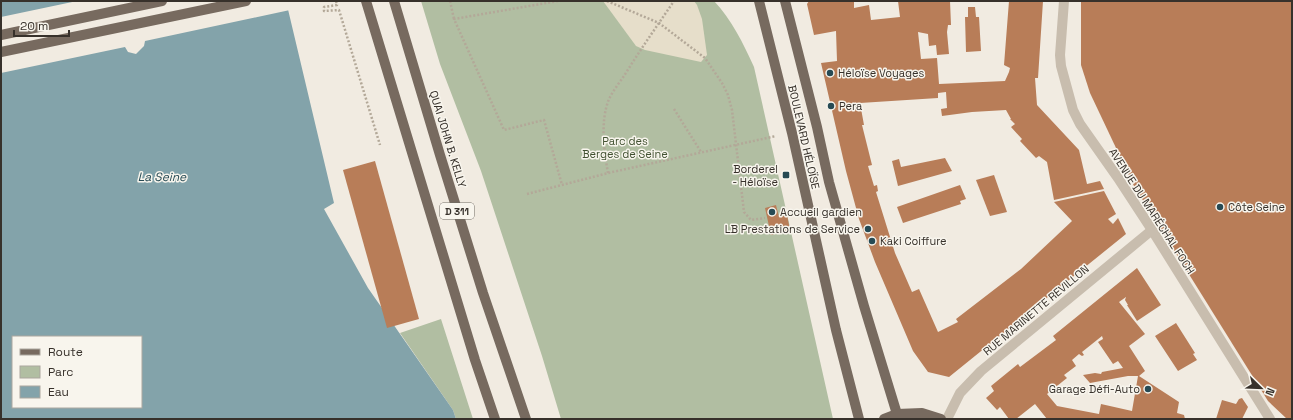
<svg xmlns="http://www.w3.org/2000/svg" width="1293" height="420" font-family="'Space Grotesk',sans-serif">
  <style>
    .green { fill: #b1bea2 }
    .plaza { fill: #e6deca }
    .water { fill: #83a3aa; fill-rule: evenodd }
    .pier { fill: #f1ebe1 }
    .building { fill: #b87d58; fill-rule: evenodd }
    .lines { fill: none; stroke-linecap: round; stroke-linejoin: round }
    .path { stroke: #b3a898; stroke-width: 2.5; stroke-dasharray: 2 2; stroke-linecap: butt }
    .minor { stroke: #c8bdae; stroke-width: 10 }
    .major { stroke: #776a5f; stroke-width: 10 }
    .poi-dot { fill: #264a54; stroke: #f8f5ed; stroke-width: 1.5 }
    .labels { text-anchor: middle; stroke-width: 3; stroke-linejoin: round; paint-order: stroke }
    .shield { fill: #f8f5ed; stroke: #716c65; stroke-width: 1 }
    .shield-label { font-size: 10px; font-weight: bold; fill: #37312b }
    .poi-label { font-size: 11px; fill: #37312b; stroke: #f8f5ed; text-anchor: start }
    .street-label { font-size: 11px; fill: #37312b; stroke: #f8f5ed }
    .park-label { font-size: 11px; fill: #425232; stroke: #f8f5ed }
    .water-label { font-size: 12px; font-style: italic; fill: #264a54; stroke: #f8f5ed }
  </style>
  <rect width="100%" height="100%" fill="#f1ebe1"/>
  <!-- green -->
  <g class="green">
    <path d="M 421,1 L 714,1 C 732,20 743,43 754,67 L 833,419 L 561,419 L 542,356 L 481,171 L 440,64 Z"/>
    <polygon points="441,319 473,419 456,419 453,410 400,333"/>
  </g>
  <!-- plaza -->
  <polygon class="plaza" points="603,1 694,1 697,5 702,19 707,55 701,62 645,50 636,46"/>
  <!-- water -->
  <path class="water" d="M 1,1 L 286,1 L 334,203 L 324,209 L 368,288 L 453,410 L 456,419 L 1,419 ZM 13,337 L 141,337 L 141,407 L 13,407 Z"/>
  <!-- pier -->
  <polygon class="pier" points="77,1 288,1 290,10 145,41 144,46 136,54 128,52 125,47 1,73 1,17"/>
  <!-- building -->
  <g class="building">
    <polygon points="809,1 854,1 854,8 869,5 871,20 900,17 898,1 950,1 951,25 948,25 947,32 949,54 937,55 936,45 929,46 928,34 918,32 921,59 937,58 939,84 1005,81 1009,72 1010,68 1004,65 1009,1 1043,1 1038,78 1035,78 1037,105 1079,150 1087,184 1100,181 1104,189 1054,200 1047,162 1039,156 1036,158 1020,141 1022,139 1011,127 1015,124 1010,119 1011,119 1006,110 972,112 942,116 941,109 947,108 946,92 938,93 938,98 860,103 864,125 862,125 872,165 868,166 874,186 877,185 878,191 876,192 895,253 912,292 919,289 938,332 958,322 956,319 1021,269 1072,221 1054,202 1104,191 1116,214 1108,219 1113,224 1118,218 1126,234 949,377 928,372 913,351 875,262 859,219 846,171 821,63 837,61 836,31 814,35 807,4"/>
    <polygon points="1081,1 1292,1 1292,419 1287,419 1268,401 1134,186 1090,93 1081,65"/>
    <polygon points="968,7 975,7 976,17 979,17 981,51 966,52 965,17 968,17"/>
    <polygon points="945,158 952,171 898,186 892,161 899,159 901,167"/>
    <polygon points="375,161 419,319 387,328 343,170"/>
    <polygon points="994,175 1007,212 990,216 976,180"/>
    <polygon points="960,185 966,199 960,201 961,204 903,223 897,207"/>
    <polygon points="776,205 779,217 787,215 790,230 771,235 765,208"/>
    <path d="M 1137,268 L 1161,305 L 1137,321 L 1127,305 L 1128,305 L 1125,300 L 1126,297 L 1119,302 L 1145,334 L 1129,346 L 1145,371 L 1139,376 L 1179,402 L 1177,413 L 1184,415 L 1185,419 L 1047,419 L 1035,404 L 1016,419 L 1009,419 L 1000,407 L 997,410 L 986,398 L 994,391 L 991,386 L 1018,364 L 1020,367 L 1056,340 L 1053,336 ZM 1102,336 L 1103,339 L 1098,342 L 1113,364 L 1118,361 L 1123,368 L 1102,372 L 1101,374 L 1095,373 L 1083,375 L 1090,383 L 1128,376 L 1138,376 L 1132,411 L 1101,404 L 1099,414 L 1057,406 L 1047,394 L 1067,378 L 1064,375 L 1076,366 L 1072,360 L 1079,354 L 1082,356 L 1084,355 L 1082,352 Z"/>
    <polygon points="1176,323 1195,353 1193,354 1197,360 1178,371 1155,336"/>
    <polygon points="1242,398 1248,407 1242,419 1216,419 1222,400 1236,404 1239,399"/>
  </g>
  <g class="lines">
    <!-- path -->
    <g class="path">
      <polyline points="336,1 337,5 324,7 324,11 339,10 380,145"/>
      <polyline points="450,1 454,19"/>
      <polyline points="558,1 454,19 504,130 544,120 562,185"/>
      <polyline points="607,1 659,23 705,58 722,83 728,95 732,110 744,212 751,220 765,218"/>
      <polyline points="674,109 701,152"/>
      <path d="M 608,173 C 604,151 600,121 609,99 C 613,91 619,83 624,76 C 640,50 657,26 674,1"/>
      <polyline points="527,194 608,173 776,136"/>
    </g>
    <!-- minor -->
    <g class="minor">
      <polyline points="1064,1 1060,55 1061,66 1073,110 1080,124 1118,178 1152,230 1270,419"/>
      <polyline points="947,419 960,393 981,371 1152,230"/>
    </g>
    <!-- major -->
    <g class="major">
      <polyline points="366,1 475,360 495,419"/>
      <polyline points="394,1 440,155 483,293 526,419"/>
      <polyline points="759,1 792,133 836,330 859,419"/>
      <polyline points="785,1 817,127 829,182 864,306 897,414"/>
      <polyline points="1,35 162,1"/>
      <polyline points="1,52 246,1"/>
      <polyline points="884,419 897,414 922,413 941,419"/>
    </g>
  </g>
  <!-- markers -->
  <g class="poi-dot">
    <circle cx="830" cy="73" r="4"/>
    <circle cx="831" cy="106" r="4"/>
    <rect x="782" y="171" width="8" height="8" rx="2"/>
    <circle cx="1220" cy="207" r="4"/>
    <circle cx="772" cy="212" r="4"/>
    <circle cx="868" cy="229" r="4"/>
    <circle cx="872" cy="241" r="4"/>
    <circle cx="1148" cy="389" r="4"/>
  </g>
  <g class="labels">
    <!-- shield labels -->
    <rect class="shield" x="440" y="203" width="34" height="16" rx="3"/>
    <g class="shield-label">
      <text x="457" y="215">D 311</text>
    </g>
    <!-- poi labels -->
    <g class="poi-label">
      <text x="838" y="77">Héloïse Voyages</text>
      <text x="839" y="110">Pera</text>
      <text x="778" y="173" text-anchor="end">Borderel<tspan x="778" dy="13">- Héloïse</tspan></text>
      <text x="1228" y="211">Côte Seine</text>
      <text x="780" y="216">Accueil gardien</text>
      <text x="860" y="233" text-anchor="end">LB Prestations de Service</text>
      <text x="880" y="245">Kaki Coiffure</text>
      <text x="1140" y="393" text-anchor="end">Garage Défi-Auto</text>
    </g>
    <!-- street labels -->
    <g class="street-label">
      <text transform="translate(804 137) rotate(77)" y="4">BOULEVARD HÉLOÏSE</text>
      <text transform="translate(448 139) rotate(73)" y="4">QUAI JOHN B. KELLY</text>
      <text transform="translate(1152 211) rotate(57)" y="4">AVENUE DU MARÉCHAL FOCH</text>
      <text transform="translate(1036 310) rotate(-40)" y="4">RUE MARINETTE REVILLON</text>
    </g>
    <!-- park labels -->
    <g class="park-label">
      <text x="625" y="145">Parc des<tspan x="625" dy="13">Berges de Seine</tspan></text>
    </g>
    <!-- water labels -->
    <g class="water-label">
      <text x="162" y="181">La Seine</text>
    </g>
  </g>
  <!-- border -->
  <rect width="1293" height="420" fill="none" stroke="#37312b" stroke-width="4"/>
  <!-- legend -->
  <rect x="12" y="336" width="130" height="72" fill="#f8f5ed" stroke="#aba79f"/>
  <rect x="20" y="349" width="20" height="6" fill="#776a5f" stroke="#aba79f"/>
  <text x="48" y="356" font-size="12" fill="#37312b">Route</text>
  <rect x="20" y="366" width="20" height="12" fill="#b1bea2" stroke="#aba79f"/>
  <text x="48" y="376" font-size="12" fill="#37312b">Parc</text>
  <rect x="20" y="386" width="20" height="12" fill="#83a3aa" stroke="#aba79f"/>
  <text x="48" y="396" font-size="12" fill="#37312b">Eau</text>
  <!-- north arrow -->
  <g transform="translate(1261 388) rotate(113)" stroke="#f8f5ed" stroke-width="3" paint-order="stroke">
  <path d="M0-3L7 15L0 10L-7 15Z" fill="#37312b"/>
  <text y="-6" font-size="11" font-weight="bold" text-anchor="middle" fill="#37312b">N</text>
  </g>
  <!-- scale -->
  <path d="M14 30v6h55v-6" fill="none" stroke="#37312b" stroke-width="2"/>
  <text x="20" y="30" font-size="12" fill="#37312b" stroke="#f8f5ed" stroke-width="3" paint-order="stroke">20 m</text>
</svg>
